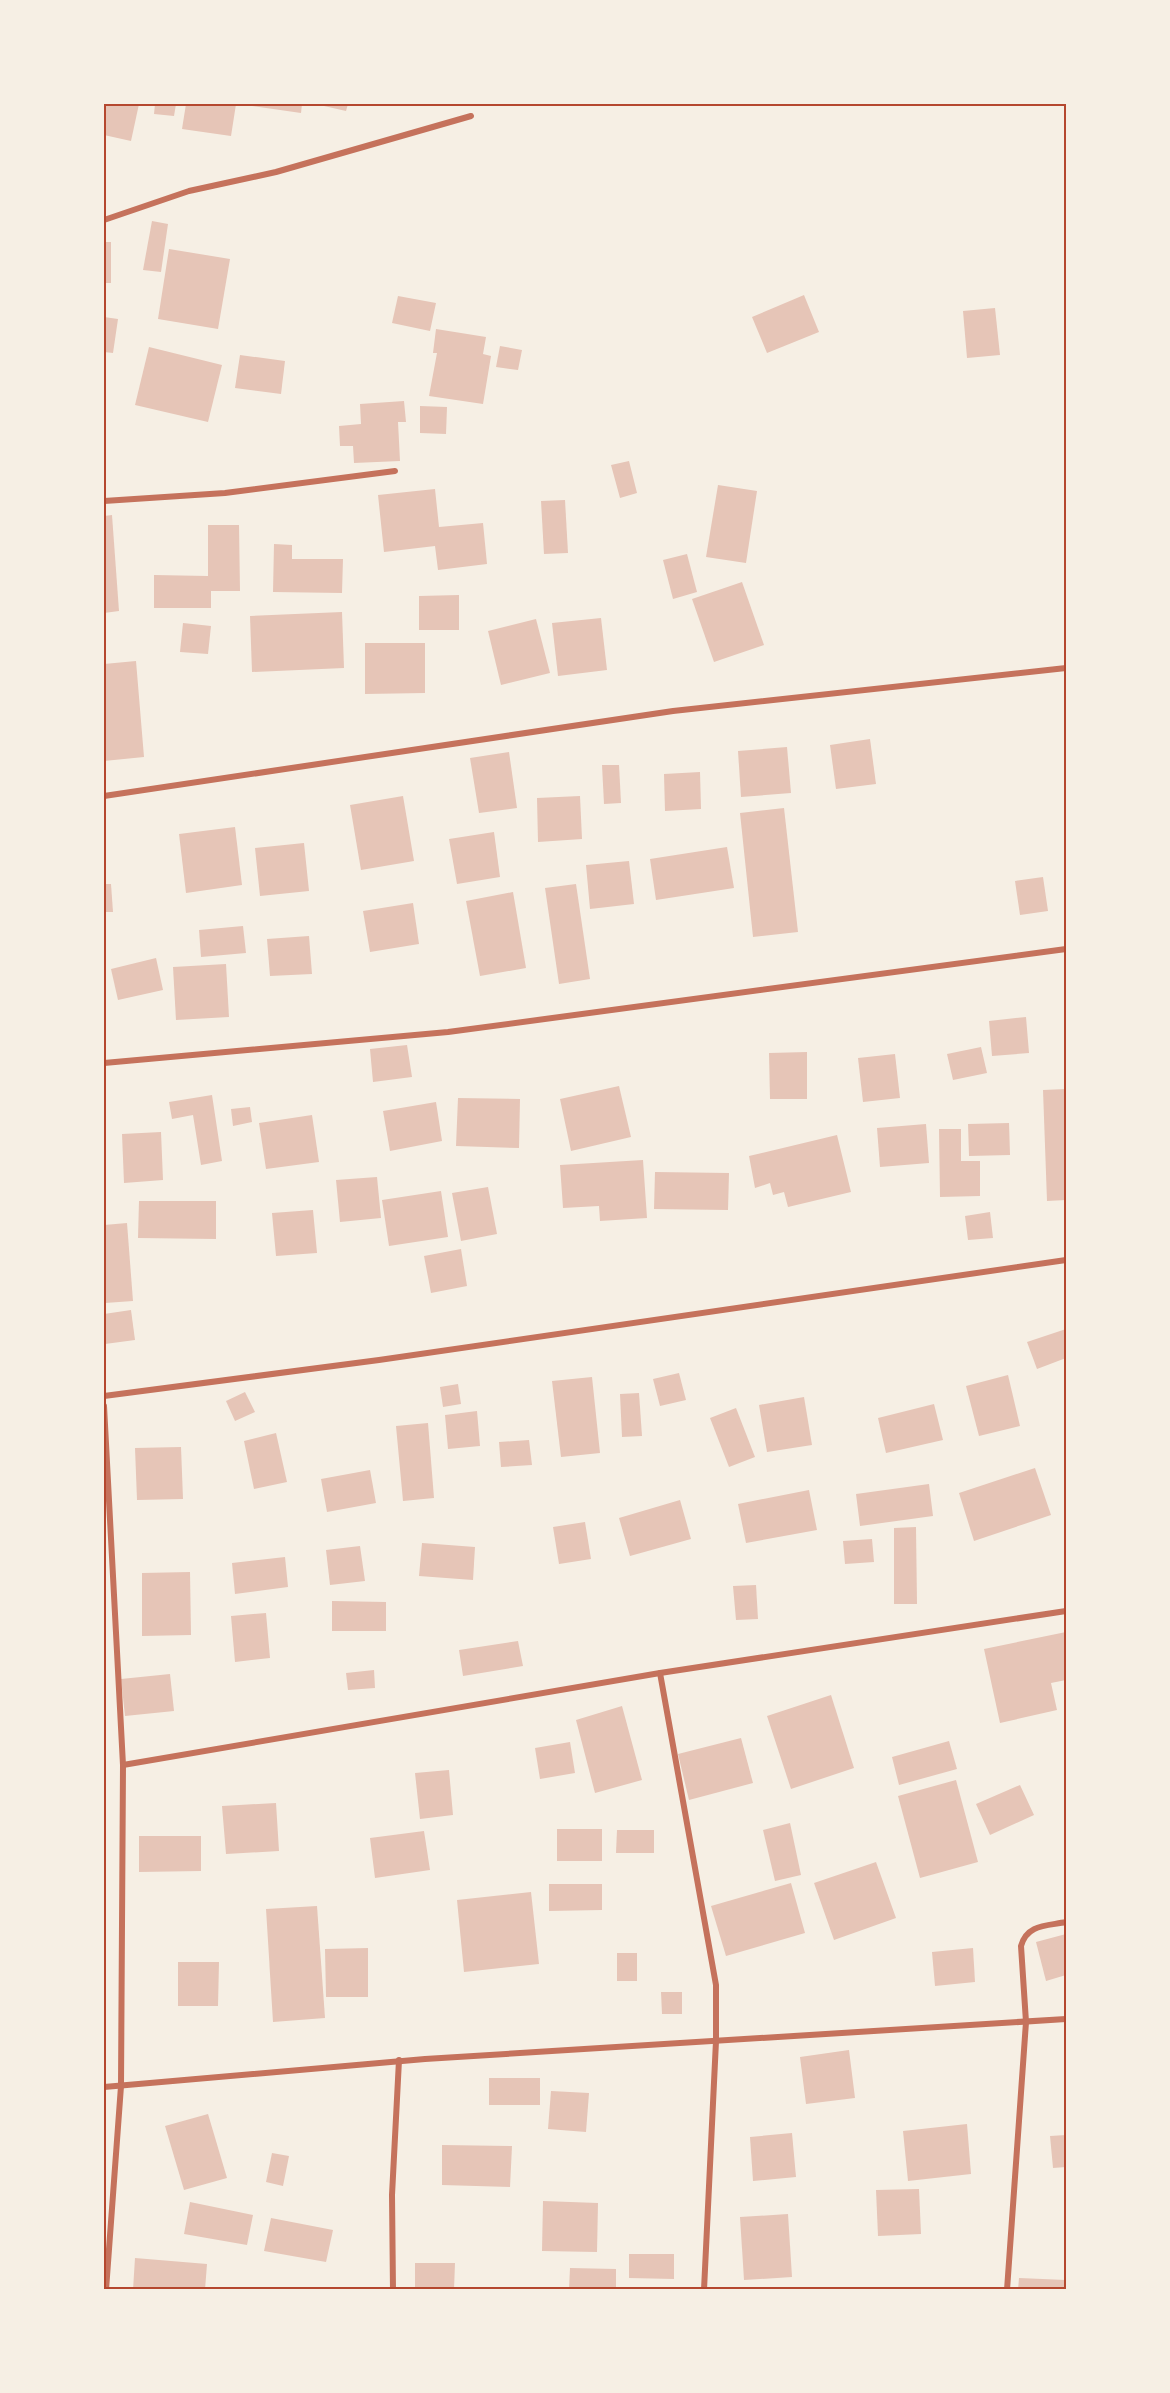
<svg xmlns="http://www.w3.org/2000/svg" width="1170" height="2393" font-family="'Space Grotesk',sans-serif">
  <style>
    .building { fill: #e6c5b7 }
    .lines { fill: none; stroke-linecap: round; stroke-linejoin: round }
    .minor { stroke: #c5725c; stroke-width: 6 }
    .neatline { fill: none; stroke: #b5482f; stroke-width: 2 }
  </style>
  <rect width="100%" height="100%" fill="#f6efe4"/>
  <!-- building -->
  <g class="building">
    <polygon points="104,104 139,104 131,141 104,135"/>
    <polygon points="155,104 176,104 174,116 154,114"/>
    <polygon points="186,104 236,104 231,136 182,129"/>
    <polygon points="252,104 302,104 301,113 252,106"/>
    <polygon points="324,104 348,104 346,111 324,106"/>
    <polygon points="152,221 168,224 161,272 143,270"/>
    <rect x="104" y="242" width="7" height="41"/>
    <polygon points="169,249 230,259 218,329 158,319"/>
    <polygon points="804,295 819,332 767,353 752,317"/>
    <polygon points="398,296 436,303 430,331 392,323"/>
    <polygon points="995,308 1000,355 967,358 963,311"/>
    <polygon points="104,317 118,319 113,353 104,352"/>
    <polygon points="436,329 486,337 483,354 491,356 483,404 429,396 437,353 433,353"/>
    <polygon points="500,346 522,350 518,370 496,367"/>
    <polygon points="149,347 222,365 208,422 135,405"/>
    <polygon points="240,355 285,361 281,394 235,388"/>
    <polygon points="404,401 406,422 398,422 400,461 354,463 353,446 340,446 339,426 361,424 360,404"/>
    <polygon points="420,406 447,407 446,434 420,433"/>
    <polygon points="629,461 637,493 620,498 611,465"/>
    <polygon points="718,485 757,491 746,563 706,557"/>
    <polygon points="435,489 439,527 483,523 487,564 438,570 435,546 384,552 378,495"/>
    <polygon points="565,500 568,553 544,554 541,501"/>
    <polygon points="112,515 119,611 104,613 104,516"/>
    <polygon points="208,525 239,525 240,591 211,591 211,608 154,608 154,575 208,576"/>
    <polygon points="274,544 292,545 292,559 343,559 342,593 273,592"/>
    <polygon points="687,554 697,592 673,599 663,560"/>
    <polygon points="742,582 764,645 714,662 692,599"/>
    <polygon points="459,595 459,630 419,630 419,596"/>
    <polygon points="342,612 344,668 252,672 250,616"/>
    <polygon points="601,618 607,670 558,676 552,623"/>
    <polygon points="536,619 550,673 501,685 488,631"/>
    <polygon points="183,623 211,626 208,654 180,652"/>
    <polygon points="365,643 425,643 425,693 365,694"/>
    <polygon points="136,661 144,757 104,761 104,664"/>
    <polygon points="870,739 876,784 836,789 830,745"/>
    <polygon points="787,747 791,793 741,797 738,751"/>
    <polygon points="509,752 517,808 479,813 470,758"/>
    <polygon points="602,765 619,765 621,803 604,804"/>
    <polygon points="700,772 701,809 665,811 664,774"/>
    <polygon points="403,796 414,861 361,870 350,805"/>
    <polygon points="580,796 582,839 538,842 537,798"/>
    <polygon points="784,808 798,932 753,937 740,813"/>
    <polygon points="235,827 242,885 186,893 179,834"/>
    <polygon points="494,832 500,877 457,884 449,839"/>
    <polygon points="304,843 309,891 260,896 255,848"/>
    <polygon points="727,847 734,888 656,900 650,859"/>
    <polygon points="629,861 634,904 590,909 586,865"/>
    <polygon points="1043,877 1048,911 1020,915 1015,881"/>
    <polygon points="104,884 111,884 113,912 104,912"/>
    <polygon points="576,884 590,979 559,984 545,888"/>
    <polygon points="513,892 526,968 480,976 466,901"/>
    <polygon points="413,903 419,944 370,952 363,911"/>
    <polygon points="243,926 246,953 201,957 199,930"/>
    <polygon points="309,936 312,974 270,976 267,939"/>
    <polygon points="156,958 163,990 118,1000 111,969"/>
    <polygon points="226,964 229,1017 176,1020 173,967"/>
    <polygon points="1026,1017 1029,1053 992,1056 989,1021"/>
    <polygon points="407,1045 412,1077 373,1082 370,1049"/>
    <polygon points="981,1047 987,1073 953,1080 947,1054"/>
    <polygon points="807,1052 807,1099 770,1099 769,1053"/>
    <polygon points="895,1054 900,1098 863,1102 858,1058"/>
    <polygon points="619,1086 631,1137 571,1151 560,1099"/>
    <polygon points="1066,1089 1066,1200 1047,1201 1043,1090"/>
    <polygon points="212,1095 222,1161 201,1165 193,1115 172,1119 169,1102"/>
    <polygon points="458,1098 520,1099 519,1148 456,1146"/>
    <polygon points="436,1102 442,1141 390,1151 383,1111"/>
    <polygon points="250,1107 252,1122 233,1126 231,1109"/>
    <polygon points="312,1115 319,1162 266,1169 259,1123"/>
    <polygon points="1009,1123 1010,1155 969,1156 968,1124"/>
    <polygon points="926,1124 929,1163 880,1167 877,1128"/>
    <polygon points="939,1129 961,1129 961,1161 980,1161 980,1196 940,1197"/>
    <polygon points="161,1132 163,1180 124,1183 122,1134"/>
    <polygon points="837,1135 851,1192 788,1207 784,1192 773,1195 770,1183 755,1188 749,1156"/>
    <polygon points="643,1160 647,1218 600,1221 599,1206 563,1208 560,1165"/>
    <polygon points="655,1172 729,1173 728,1210 654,1209"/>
    <polygon points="377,1177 381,1218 340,1222 336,1180"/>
    <polygon points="488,1187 497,1234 461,1241 452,1193"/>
    <polygon points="441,1191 448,1237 389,1246 382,1200"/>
    <polygon points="139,1201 216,1201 216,1239 138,1238"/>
    <polygon points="313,1210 317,1253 276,1256 272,1213"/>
    <polygon points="990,1212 993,1238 968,1240 965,1216"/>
    <polygon points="127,1223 133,1301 105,1303 104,1225"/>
    <polygon points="461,1249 467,1286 431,1293 424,1256"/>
    <polygon points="131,1310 135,1340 105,1344 104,1314"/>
    <polygon points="1066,1329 1066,1358 1037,1369 1027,1342"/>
    <polygon points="679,1373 686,1400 660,1406 653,1379"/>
    <polygon points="1008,1375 1020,1426 979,1436 966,1386"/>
    <polygon points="592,1377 600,1453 561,1457 552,1381"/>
    <polygon points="458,1384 461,1404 443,1407 440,1387"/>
    <polygon points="245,1392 255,1412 235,1421 226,1401"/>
    <polygon points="639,1393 642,1436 622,1437 620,1394"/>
    <polygon points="804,1397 812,1445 767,1452 759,1405"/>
    <polygon points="934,1404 943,1440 886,1453 878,1418"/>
    <polygon points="736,1408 755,1457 729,1467 710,1418"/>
    <polygon points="477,1411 480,1446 448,1449 445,1415"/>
    <polygon points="428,1423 434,1498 403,1501 396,1426"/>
    <polygon points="276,1433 287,1482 254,1489 244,1441"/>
    <polygon points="529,1440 532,1465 501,1467 499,1442"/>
    <polygon points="181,1447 183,1499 137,1500 135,1448"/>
    <polygon points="1035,1468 1051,1515 974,1541 959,1493"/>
    <polygon points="370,1470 376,1503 327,1512 321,1479"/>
    <polygon points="929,1484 933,1516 860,1526 856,1494"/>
    <polygon points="809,1490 817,1530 746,1543 738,1504"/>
    <polygon points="680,1500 691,1539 630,1556 619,1518"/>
    <polygon points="585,1522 591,1559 559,1564 553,1527"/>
    <polygon points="916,1527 917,1604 894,1604 894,1528"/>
    <polygon points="872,1539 874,1562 845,1564 843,1541"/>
    <polygon points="422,1543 475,1547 473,1580 419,1576"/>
    <polygon points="360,1546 365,1581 330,1585 326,1550"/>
    <polygon points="285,1557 288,1587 235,1594 232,1563"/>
    <polygon points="190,1572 191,1635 142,1636 142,1573"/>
    <polygon points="756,1585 758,1619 736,1620 733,1586"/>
    <polygon points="332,1601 386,1602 386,1631 332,1631"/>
    <polygon points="266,1613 270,1658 235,1662 231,1616"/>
    <polygon points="1066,1632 1066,1680 1051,1683 1057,1710 1000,1723 984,1649"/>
    <polygon points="518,1641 523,1666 463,1676 459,1650"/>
    <polygon points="374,1670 375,1688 348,1690 346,1673"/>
    <polygon points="170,1674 174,1711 125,1716 121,1679"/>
    <polygon points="831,1695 854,1768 791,1789 767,1716"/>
    <polygon points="622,1706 642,1780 595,1793 576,1720"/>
    <polygon points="741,1738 753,1783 689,1800 678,1754"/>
    <polygon points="949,1741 957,1769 899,1785 892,1757"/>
    <polygon points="570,1742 575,1773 540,1779 535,1748"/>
    <polygon points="449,1770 453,1815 420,1819 415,1773"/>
    <polygon points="956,1780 978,1862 920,1878 898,1796"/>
    <polygon points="1020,1785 1034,1815 990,1835 976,1804"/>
    <polygon points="276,1803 279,1851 226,1854 222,1806"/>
    <polygon points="790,1823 801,1875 775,1881 763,1830"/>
    <rect x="557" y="1829" width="45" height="32"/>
    <polygon points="617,1830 654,1830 654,1853 616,1853"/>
    <polygon points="424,1831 430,1870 375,1878 370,1838"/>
    <polygon points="139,1836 201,1836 201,1871 139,1872"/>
    <polygon points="876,1862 896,1918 834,1940 814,1883"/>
    <polygon points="791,1883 805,1933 726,1956 711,1906"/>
    <polygon points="549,1884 602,1884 602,1910 549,1911"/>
    <polygon points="531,1892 539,1964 464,1972 457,1900"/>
    <polygon points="317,1906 325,2018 273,2022 266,1909"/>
    <polygon points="1066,1934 1066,1975 1046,1981 1036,1942"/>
    <polygon points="368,1948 368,1997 326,1997 325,1949"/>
    <polygon points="973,1948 975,1982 935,1986 932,1952"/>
    <rect x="617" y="1953" width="20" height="28"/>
    <polygon points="178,1962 219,1962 218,2006 178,2006"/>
    <polygon points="661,1992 682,1992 682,2014 662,2014"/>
    <polygon points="849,2050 855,2098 806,2104 800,2057"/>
    <rect x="489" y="2078" width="51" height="27"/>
    <polygon points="551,2091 589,2093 586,2132 548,2129"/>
    <polygon points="208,2114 227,2178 184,2190 165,2126"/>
    <polygon points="967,2124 971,2174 908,2181 903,2131"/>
    <polygon points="792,2133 796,2177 753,2181 750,2137"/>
    <polygon points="1066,2135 1066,2167 1053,2168 1050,2136"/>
    <polygon points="442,2145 512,2146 510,2187 442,2185"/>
    <polygon points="272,2153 289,2156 283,2186 266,2182"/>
    <polygon points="919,2189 921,2234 878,2236 876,2190"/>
    <polygon points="543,2201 598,2203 597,2252 542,2251"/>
    <polygon points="190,2202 253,2215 247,2245 184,2234"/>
    <polygon points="788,2214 792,2277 744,2280 740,2217"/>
    <polygon points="271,2218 333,2230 326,2262 264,2251"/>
    <polygon points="629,2254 674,2254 674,2279 629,2278"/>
    <polygon points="135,2258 207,2264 205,2290 133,2290"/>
    <polygon points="415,2263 455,2263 454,2290 415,2290"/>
    <polygon points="570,2268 616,2269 616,2290 569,2290"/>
    <polygon points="1019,2278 1066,2280 1066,2290 1018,2290"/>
  </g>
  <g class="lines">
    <!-- minor -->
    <g class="minor">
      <polyline points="104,220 189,191 276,172 471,116"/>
      <polyline points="104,501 225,493 395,471"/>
      <polyline points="104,796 673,711 1066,668"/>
      <polyline points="104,1063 448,1032 1066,949"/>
      <polyline points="104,1396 379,1360 1066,1260"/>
      <polyline points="104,1406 123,1765 121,2086 106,2290"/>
      <polyline points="660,1673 716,1985 716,2041 704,2290"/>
      <polyline points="123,1765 660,1673 1066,1611"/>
      <polyline points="104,2087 425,2059 1066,2019"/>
      <polyline points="393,2290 392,2195 399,2060"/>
      <path d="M 1007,2290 L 1026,2022 L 1021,1946 C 1027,1924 1047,1926 1066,1922"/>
    </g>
  </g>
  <!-- border -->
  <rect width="1170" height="2393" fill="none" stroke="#f6efe4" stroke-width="210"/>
  <rect x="105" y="105" width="960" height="2183" class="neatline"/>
</svg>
